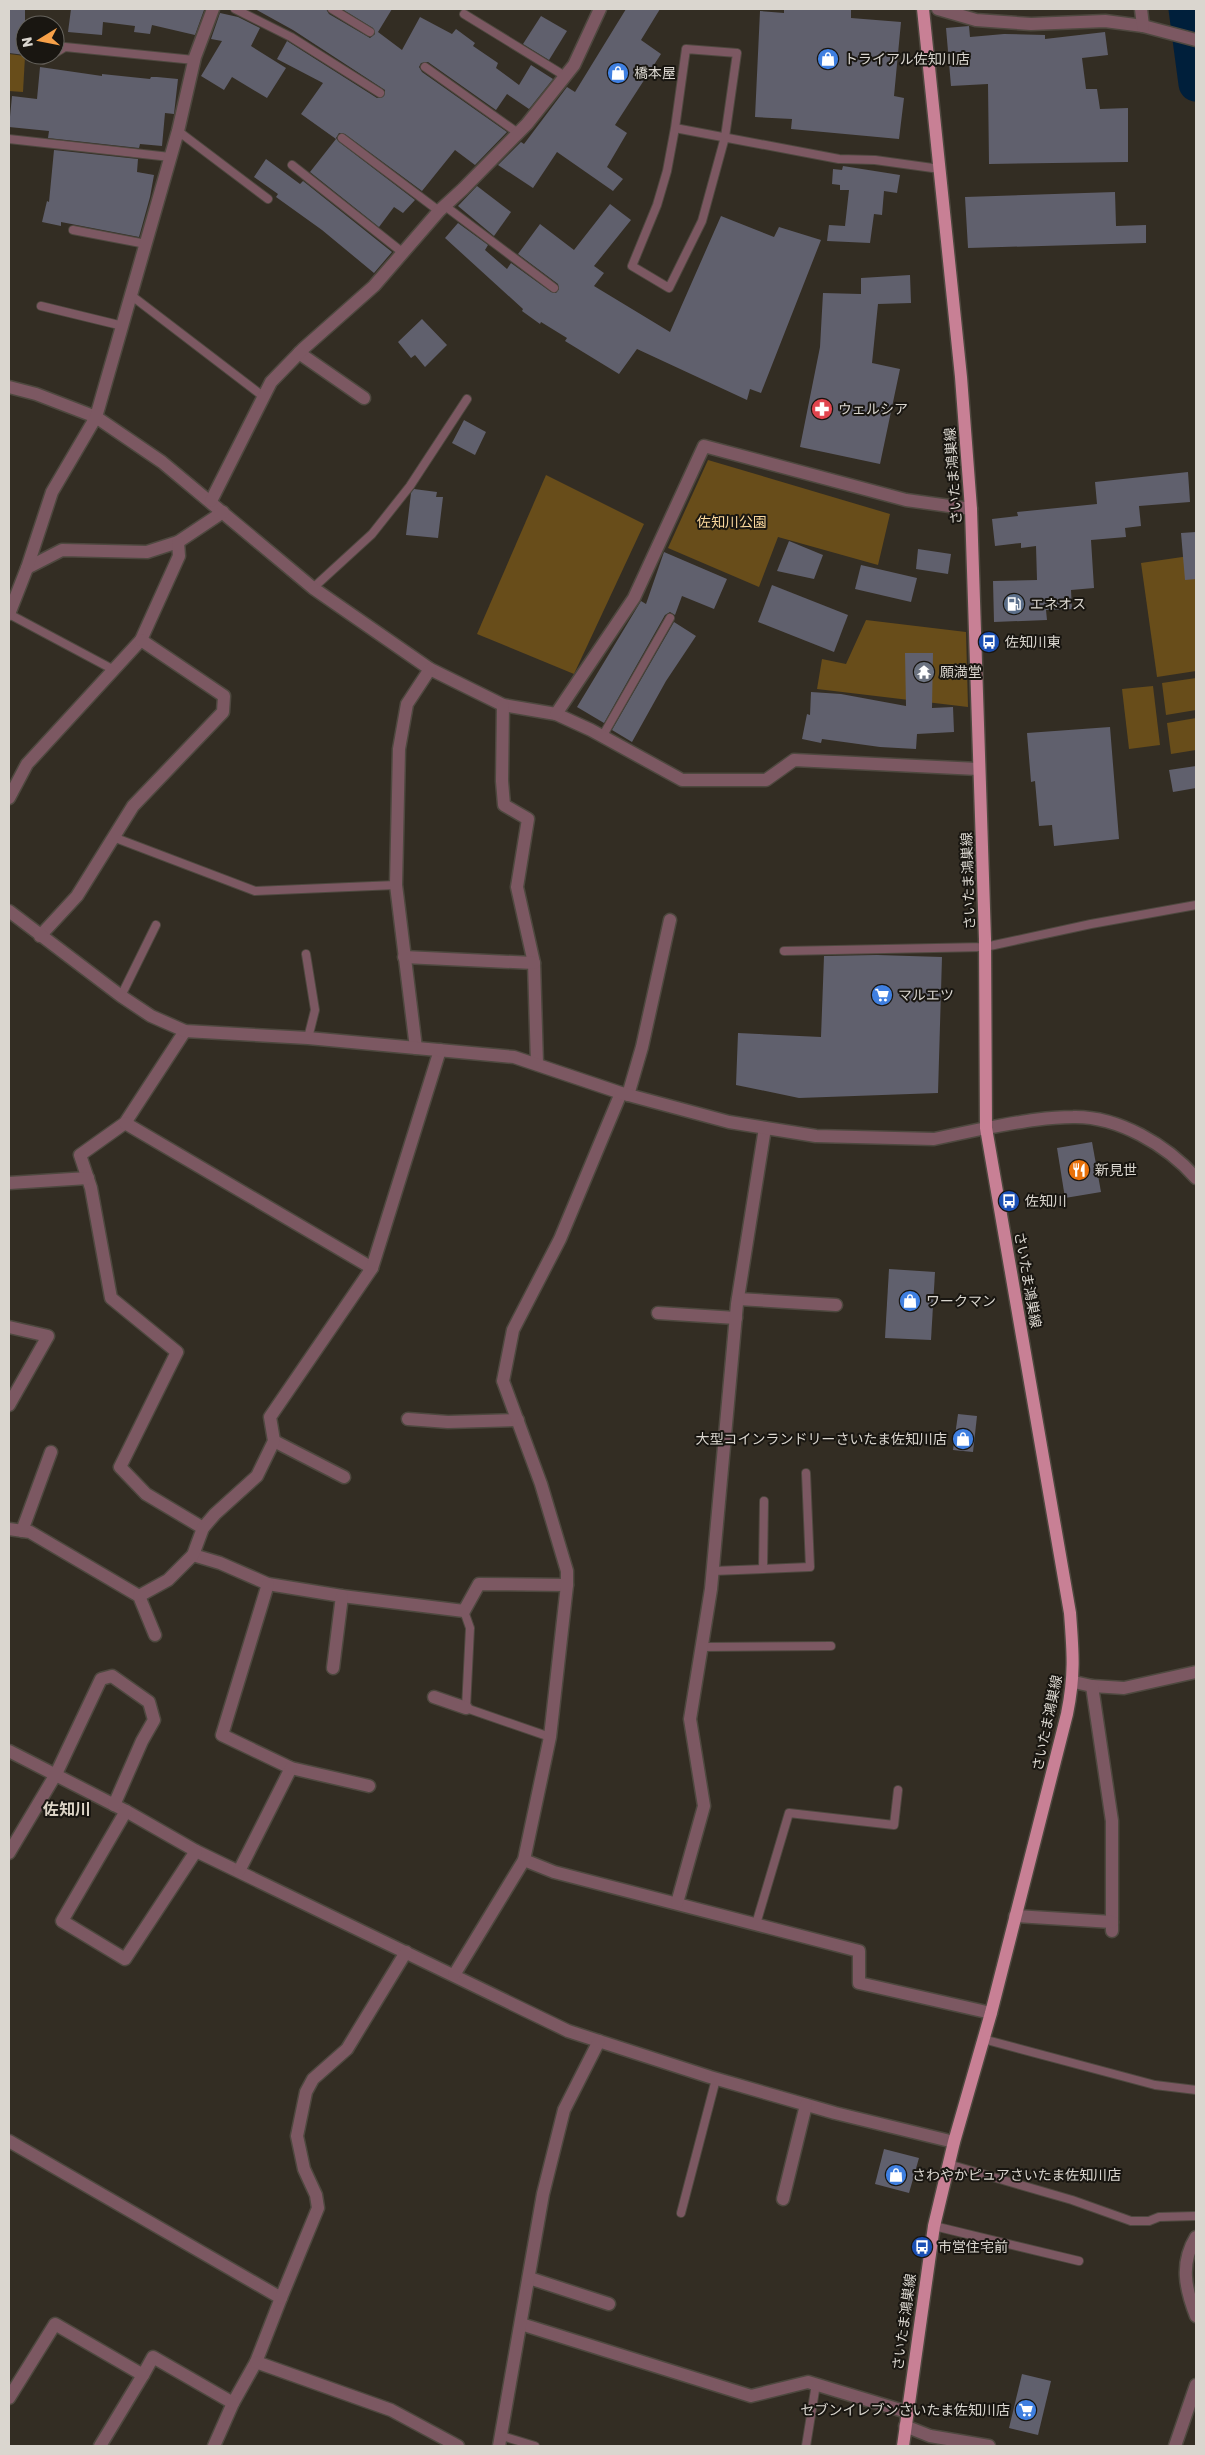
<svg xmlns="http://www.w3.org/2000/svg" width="1205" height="2455" font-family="Rubik,'Noto Sans JP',sans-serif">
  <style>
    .green { fill: #684d1a }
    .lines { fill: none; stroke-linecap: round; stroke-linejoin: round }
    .river { stroke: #001f3b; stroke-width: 35 }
    .building { fill: #60606d }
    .service-casing { stroke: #4e483f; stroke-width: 10 }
    .minor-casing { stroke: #4e483f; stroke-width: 15 }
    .tertiary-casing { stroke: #4e483f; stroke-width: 15 }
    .primary-casing { stroke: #4e483f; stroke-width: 15 }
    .service { stroke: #7c5862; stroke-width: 8 }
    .minor { stroke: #7c5862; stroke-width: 12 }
    .tertiary { stroke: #7c5862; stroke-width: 12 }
    .primary { stroke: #c88095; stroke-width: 12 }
    .labels { text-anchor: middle; stroke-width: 4; stroke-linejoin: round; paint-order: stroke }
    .poi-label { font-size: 14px; fill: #dad6cf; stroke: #191611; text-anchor: start }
    .street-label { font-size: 14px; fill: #dad6cf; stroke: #191611 }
    .park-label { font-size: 14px; fill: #fad89e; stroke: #191611 }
    .quarter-label { font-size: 16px; font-weight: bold; fill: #ddd5c7; stroke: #191611 }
  </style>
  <rect width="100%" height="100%" fill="#332d23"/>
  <!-- green -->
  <g class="green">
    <polygon points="9,54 25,56 23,92 9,91"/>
    <polygon points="708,460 890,514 878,565 778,537 759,587 668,548"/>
    <polygon points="546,475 644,524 574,674 477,634"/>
    <polygon points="1196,555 1196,671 1157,677 1141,563"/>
    <polygon points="866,620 966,632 968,707 817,689 822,659 846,664"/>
    <polygon points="1196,678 1196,710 1166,715 1162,683"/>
    <polygon points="1153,686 1160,745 1129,749 1122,689"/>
    <polygon points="1196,718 1196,750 1171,754 1167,723"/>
  </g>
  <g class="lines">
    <!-- river -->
    <polyline class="river" points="1186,9 1196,84"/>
  </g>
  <!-- building -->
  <g class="building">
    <polygon points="9,9 25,9 25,55 9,53"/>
    <polygon points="71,9 196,9 204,10 195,35 152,25 150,34 134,32 135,26 103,22 102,35 68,32"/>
    <polygon points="255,9 326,9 329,14 370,38 375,34 373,28 342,9 392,9 378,32 402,50 420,17 452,34 456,29 475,43 473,46 498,63 496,68 519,85 531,65 553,79 529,109 507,94 496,110 428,62 421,63 419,67 422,72 507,132 475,165 455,150 422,191 345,134 339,133 336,138 339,142 415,200 403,213 394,207 379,227 310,172 336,139 301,114 323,83 277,59 287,41 377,98 384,96 385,90 293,30"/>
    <polygon points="626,9 660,9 641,40 661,54 615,125 627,133 607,167 623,179 613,191 557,152 533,188 498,165 521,142 524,144 567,87 575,92"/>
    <polygon points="784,9 851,9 851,18 901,22 894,96 904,98 899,139 791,129 792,119 755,117 760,11 784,13"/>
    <polygon points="220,13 238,17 260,28 251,46 286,68 267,98 232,77 224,90 201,76 222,41 211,39"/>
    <polygon points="541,16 567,31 549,60 523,44"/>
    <polygon points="969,26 970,37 1004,34 1045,35 1045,39 1105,32 1108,55 1082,58 1086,89 1097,89 1100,109 1128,108 1128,162 989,164 988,84 951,86 946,28"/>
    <polygon points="40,67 102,76 102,74 150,79 151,77 157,77 178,79 174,114 165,113 162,146 140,144 139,148 48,138 49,131 9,127 12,96 37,99"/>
    <polygon points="54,150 138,159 137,172 154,175 150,197 139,237 61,222 61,226 42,222 47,201 49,202"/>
    <polygon points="266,159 300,184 303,181 392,252 374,273 322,230 276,197 278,194 254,177"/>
    <polygon points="843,166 900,175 897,193 884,191 882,215 874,214 870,243 827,241 829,225 845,226 849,190 840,190 840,185 832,184 833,169 842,170"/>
    <polygon points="477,186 511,212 494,236 458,206"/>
    <polygon points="1115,192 1116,226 1146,225 1146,243 968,248 965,197"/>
    <polygon points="610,204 631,220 594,266 604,273 594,286 670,332 721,216 774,237 779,227 821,240 761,393 750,389 747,400 637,349 619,374 565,341 567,338 541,322 540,324 522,311 523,309 445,238 458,223 488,245 485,250 507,269 511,263 551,292 556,293 559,289 558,284 518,254 540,224 574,250"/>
    <polygon points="910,275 911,303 878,304 872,363 900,369 880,464 800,447 820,347 823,293 861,294 861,278"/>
    <polygon points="422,319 447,345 425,367 415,355 411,358 398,342"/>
    <polygon points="464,420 486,432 475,455 452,443"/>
    <polygon points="1188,472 1190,502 1139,506 1141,526 1125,528 1126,537 1091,540 1094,588 1071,590 1072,609 1046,610 1047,620 994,622 993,581 1037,580 1036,546 1021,548 1021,543 995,546 992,519 1018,516 1017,512 1097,504 1095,482"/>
    <polygon points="414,489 437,492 436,497 443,497 438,538 406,535 411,493"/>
    <polygon points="1196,532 1196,579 1185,580 1181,533"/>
    <polygon points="789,541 823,555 814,579 777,571"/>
    <polygon points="918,549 951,554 948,574 916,569"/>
    <polygon points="664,552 727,579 714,609 682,596 675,615 670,612 665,615 604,723 577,707 641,601 646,604"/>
    <polygon points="861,565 917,578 911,602 855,589"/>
    <polygon points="772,585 848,615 834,652 758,622"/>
    <polygon points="674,622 696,636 666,681 632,742 612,730"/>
    <polygon points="905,653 933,653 932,708 953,707 954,732 917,734 916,749 880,747 822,739 821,743 802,739 807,714 810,715 811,692 841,694 906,706"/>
    <polygon points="1110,727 1119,839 1054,846 1052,825 1039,826 1035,781 1031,782 1027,733"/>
    <polygon points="1196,766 1196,788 1173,792 1169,770"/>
    <polygon points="877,955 942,957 938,1093 799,1098 736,1085 738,1033 821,1037 824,956"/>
    <polygon points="1092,1142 1101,1192 1065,1198 1057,1148"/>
    <polygon points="889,1269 935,1272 931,1340 885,1338"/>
    <polygon points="958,1414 977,1416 973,1452 953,1450"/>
    <polygon points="884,2149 919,2158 909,2193 875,2184"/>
    <polygon points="1022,2374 1051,2381 1038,2435 1009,2428"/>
  </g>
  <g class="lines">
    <!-- service casing -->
    <g class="service-casing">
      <g id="service">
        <polyline points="235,9 291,37 380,93"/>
        <polyline points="332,9 370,32"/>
        <polyline points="464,14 565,76"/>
        <polyline points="55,53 65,47 194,60"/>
        <polyline points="43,60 51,55"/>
        <polyline points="425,67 518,133"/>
        <polyline points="675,128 667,171 657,205 632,266 669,288 702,221 725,137 737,53 686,49 675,128 839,159 875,160 940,169"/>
        <polyline points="178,131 268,199"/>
        <polyline points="342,138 439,211"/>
        <polyline points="9,139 170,157"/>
        <polyline points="292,165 402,252"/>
        <polyline points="445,206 554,288"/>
        <polyline points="73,230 146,244"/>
        <polyline points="132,296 264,397"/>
        <polyline points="41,306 123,326"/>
        <polyline points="313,588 372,534 410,486 467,399"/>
        <polyline points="9,614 114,670"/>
        <polyline points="602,737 670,618"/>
        <polyline points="113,837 255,891 396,885"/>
        <polyline points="784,951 985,947 1091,924 1196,905"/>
        <polyline points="306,954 315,1010 308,1038"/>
        <polyline points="121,996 156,925"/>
        <polyline points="763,1569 764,1501"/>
        <polyline points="713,1571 810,1567 806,1473"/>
        <polyline points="464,1611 470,1628 466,1708 550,1737"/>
        <polyline points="702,1647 831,1646"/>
        <polyline points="756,1924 789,1813 894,1825 898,1790"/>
        <polyline points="983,2039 1155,2085 1196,2090"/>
        <polyline points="948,2164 1072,2200 1131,2221 1149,2221 1159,2217 1196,2216"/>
        <polyline points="681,2213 716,2079"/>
        <polyline points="934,2226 1079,2261"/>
        <polyline points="502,2436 535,2446"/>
        <polyline points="806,2446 816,2384"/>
      </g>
    </g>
    <!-- minor casing -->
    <g class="minor-casing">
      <g id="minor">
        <polyline points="938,9 976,20 1031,24 1105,21 1143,26 1196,40"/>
        <polyline points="1141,9 1143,26"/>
        <polyline points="299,353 364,398"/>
        <polyline points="9,387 36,394 96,417 162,462 313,588 430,669 503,705 556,714 591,730 682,780 766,780 794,760 978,769"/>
        <polyline points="211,501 271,382 304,348 374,286 439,211 463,189 527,124 574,65 600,9"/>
        <polyline points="27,568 62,550 147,552 178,542 223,512"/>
        <polyline points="9,614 27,568 52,492 96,417 178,131 195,57 213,9"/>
        <polyline points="503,705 502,781 504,805 528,819 517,887 534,963 537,1064"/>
        <polyline points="556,714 634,598 704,446 906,500 971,509"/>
        <polyline points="9,798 27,764 141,640 179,556 178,542"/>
        <polyline points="40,936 77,896 133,806 223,712 224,696 141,640"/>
        <polyline points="404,957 534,963"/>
        <polyline points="185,1031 125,1123 80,1155 91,1188 111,1298 177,1352 120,1467 146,1494 203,1528"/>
        <polyline points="416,1048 396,885 399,749 407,704 430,669"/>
        <polyline points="628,1095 642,1047 670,920"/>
        <polyline points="125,1123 372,1268"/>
        <path d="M 986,1128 C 1015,1123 1044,1117 1073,1117 C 1118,1116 1167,1145 1196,1178"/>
        <polyline points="9,1183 88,1178"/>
        <polyline points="738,1299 836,1305"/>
        <polyline points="658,1313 736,1318"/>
        <polyline points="9,1327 48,1336 9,1405"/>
        <polyline points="408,1419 448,1422 518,1420"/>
        <polyline points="274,1441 344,1477"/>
        <polyline points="9,1529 30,1532 139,1596 155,1635"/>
        <polyline points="22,1531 51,1452"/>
        <polyline points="193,1555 220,1563 268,1584 342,1596 464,1611 479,1584 567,1585"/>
        <polyline points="268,1584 222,1735 291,1768 369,1786"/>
        <polyline points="139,1596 168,1580 193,1555 203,1528 215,1514 257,1476 274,1441 270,1417 372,1268 440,1050"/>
        <polyline points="333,1668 342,1596"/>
        <polyline points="1074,1682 1092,1686 1124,1688 1196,1672"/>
        <polyline points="1092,1686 1112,1821 1112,1931"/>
        <polyline points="434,1697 466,1708"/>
        <polyline points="9,1751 126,1811 196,1851 568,2031 710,2077 835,2113 954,2142"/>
        <polyline points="126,1811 62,1921 125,1959 196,1851"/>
        <polyline points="9,1853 56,1774 101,1679 112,1676 149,1702 154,1720 142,1741 114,1805"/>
        <polyline points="524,1860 554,1872 859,1951 859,1983 991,2013"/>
        <polyline points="239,1871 291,1768"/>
        <polyline points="677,1903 704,1806 690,1719 711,1589 737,1304 765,1128"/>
        <polyline points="1015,1916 1112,1922"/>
        <polyline points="454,1975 524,1860 550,1737 567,1585 567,1571 541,1484 503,1381 513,1330 560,1239 621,1093"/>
        <polyline points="9,2141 281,2298 256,2362 233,2403 214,2446"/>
        <polyline points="783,2199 806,2105"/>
        <path d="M 1196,2237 C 1180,2263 1185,2288 1196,2316"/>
        <polyline points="529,2278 609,2304"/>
        <polyline points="281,2298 318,2208 316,2195 304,2169 297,2136 306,2092 313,2079 347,2049 406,1952"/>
        <polyline points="521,2324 751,2396 808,2382 907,2412"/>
        <polyline points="256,2362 391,2410 458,2446"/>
        <polyline points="143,2375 153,2357 233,2403"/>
        <polyline points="9,2398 55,2324 143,2375 100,2446"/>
        <polyline points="905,2426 930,2436 989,2446"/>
        <polyline points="499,2446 543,2194 564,2110 599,2041"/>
        <polyline points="1175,2446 1196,2385"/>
      </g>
    </g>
    <!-- tertiary casing -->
    <g class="tertiary-casing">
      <polyline id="tertiary" points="9,911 121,996 151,1016 185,1031 308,1038 514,1057 621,1093 729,1122 816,1136 934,1139 986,1128"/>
    </g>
    <!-- primary casing -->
    <g class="primary-casing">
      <path id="primary" d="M 903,2446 L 934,2226 L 954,2142 L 991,2013 L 1067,1714 C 1075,1675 1073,1652 1070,1613 L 986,1128 L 985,939 L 971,509 L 961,377 L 923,9"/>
    </g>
    <!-- service -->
    <use href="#service" class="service"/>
    <!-- minor -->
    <use href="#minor" class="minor"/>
    <!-- tertiary -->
    <use href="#tertiary" class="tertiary"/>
    <!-- primary -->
    <use href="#primary" class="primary"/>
  </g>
  <!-- icons -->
  <defs>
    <g id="shop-disc" transform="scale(1.125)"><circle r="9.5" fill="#3f7fe0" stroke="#191611"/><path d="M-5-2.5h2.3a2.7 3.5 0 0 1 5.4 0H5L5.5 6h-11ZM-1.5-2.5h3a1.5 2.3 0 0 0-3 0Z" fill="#fff"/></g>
    <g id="pharmacy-disc" transform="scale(1.125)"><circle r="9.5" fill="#e0444e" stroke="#191611"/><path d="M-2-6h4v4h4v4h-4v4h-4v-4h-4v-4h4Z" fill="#fff"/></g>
    <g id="fuel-disc" transform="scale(1.125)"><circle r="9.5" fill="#5c6f8a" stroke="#191611"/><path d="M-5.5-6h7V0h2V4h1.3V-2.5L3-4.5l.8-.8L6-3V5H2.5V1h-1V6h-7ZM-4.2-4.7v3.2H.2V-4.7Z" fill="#fff"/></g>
    <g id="bus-disc" transform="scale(1.125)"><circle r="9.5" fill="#1a4fb4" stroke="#191611"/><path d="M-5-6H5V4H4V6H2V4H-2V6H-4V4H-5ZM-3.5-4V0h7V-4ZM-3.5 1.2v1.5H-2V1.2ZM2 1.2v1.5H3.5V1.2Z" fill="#fff"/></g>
    <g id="temple-disc" transform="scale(1.125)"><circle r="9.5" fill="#6b7280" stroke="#191611"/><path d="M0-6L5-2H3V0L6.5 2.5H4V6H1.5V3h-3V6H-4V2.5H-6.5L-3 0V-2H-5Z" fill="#fff"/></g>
    <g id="supermarket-disc" transform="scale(1.125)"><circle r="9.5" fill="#3f7fe0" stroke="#191611"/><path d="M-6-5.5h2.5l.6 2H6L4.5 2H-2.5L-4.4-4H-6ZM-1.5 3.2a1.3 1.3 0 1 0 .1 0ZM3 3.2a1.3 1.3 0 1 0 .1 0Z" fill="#fff"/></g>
    <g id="restaurant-disc" transform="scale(1.125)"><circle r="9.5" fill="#e8710a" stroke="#191611"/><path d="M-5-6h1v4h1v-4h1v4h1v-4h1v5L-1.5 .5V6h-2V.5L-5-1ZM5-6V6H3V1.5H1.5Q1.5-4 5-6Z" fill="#fff"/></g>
  </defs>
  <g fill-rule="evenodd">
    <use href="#shop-disc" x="828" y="59"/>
    <use href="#shop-disc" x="618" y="73"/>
    <use href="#pharmacy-disc" x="822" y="409"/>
    <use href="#fuel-disc" x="1014" y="604"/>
    <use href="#bus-disc" x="989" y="642"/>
    <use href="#temple-disc" x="924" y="672"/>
    <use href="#supermarket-disc" x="882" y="995"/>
    <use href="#restaurant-disc" x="1079" y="1170"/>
    <use href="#bus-disc" x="1009" y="1201"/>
    <use href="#shop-disc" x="910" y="1301"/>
    <use href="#shop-disc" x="963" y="1439"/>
    <use href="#shop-disc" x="896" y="2175"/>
    <use href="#bus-disc" x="922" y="2247"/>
    <use href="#supermarket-disc" x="1026" y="2410"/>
  </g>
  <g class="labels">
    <!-- poi labels -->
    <g class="poi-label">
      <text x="844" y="64">トライアル佐知川店</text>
      <text x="634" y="78">橋本屋</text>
      <text x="838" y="414">ウェルシア</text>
      <text x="1030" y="609">エネオス</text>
      <text x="1005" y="647">佐知川東</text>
      <text x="940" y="677">願満堂</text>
      <text x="898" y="1000">マルエツ</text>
      <text x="1095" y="1175">新見世</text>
      <text x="1025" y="1206">佐知川</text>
      <text x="926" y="1306">ワークマン</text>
      <text x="947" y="1444" text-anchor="end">大型コインランドリーさいたま佐知川店</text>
      <text x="912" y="2180">さわやかピュアさいたま佐知川店</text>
      <text x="938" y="2252">市営住宅前</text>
      <text x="1010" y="2415" text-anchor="end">セブンイレブンさいたま佐知川店</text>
    </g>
    <!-- street labels -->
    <g class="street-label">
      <text transform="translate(953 476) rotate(-94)" y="5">さいたま鴻巣線</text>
      <text transform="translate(968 881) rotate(-92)" y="5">さいたま鴻巣線</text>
      <text transform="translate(1028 1280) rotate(80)" y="5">さいたま鴻巣線</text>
      <text transform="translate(1047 1723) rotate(-78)" y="5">さいたま鴻巣線</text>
      <text transform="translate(904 2322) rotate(-82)" y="5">さいたま鴻巣線</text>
    </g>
    <!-- park labels -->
    <g class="park-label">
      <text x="732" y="527">佐知川公園</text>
    </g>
    <!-- quarter labels -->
    <g class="quarter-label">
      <text x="67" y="1815">佐知川</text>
    </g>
  </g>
  <!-- border -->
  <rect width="1205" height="2455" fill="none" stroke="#dad6cf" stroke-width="20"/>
  <!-- north arrow -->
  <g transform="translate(40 40) rotate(260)"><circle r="24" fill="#191611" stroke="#66635d"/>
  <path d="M0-4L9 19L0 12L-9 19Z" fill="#f7a149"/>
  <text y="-8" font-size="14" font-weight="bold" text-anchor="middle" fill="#dad6cf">N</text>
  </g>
</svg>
